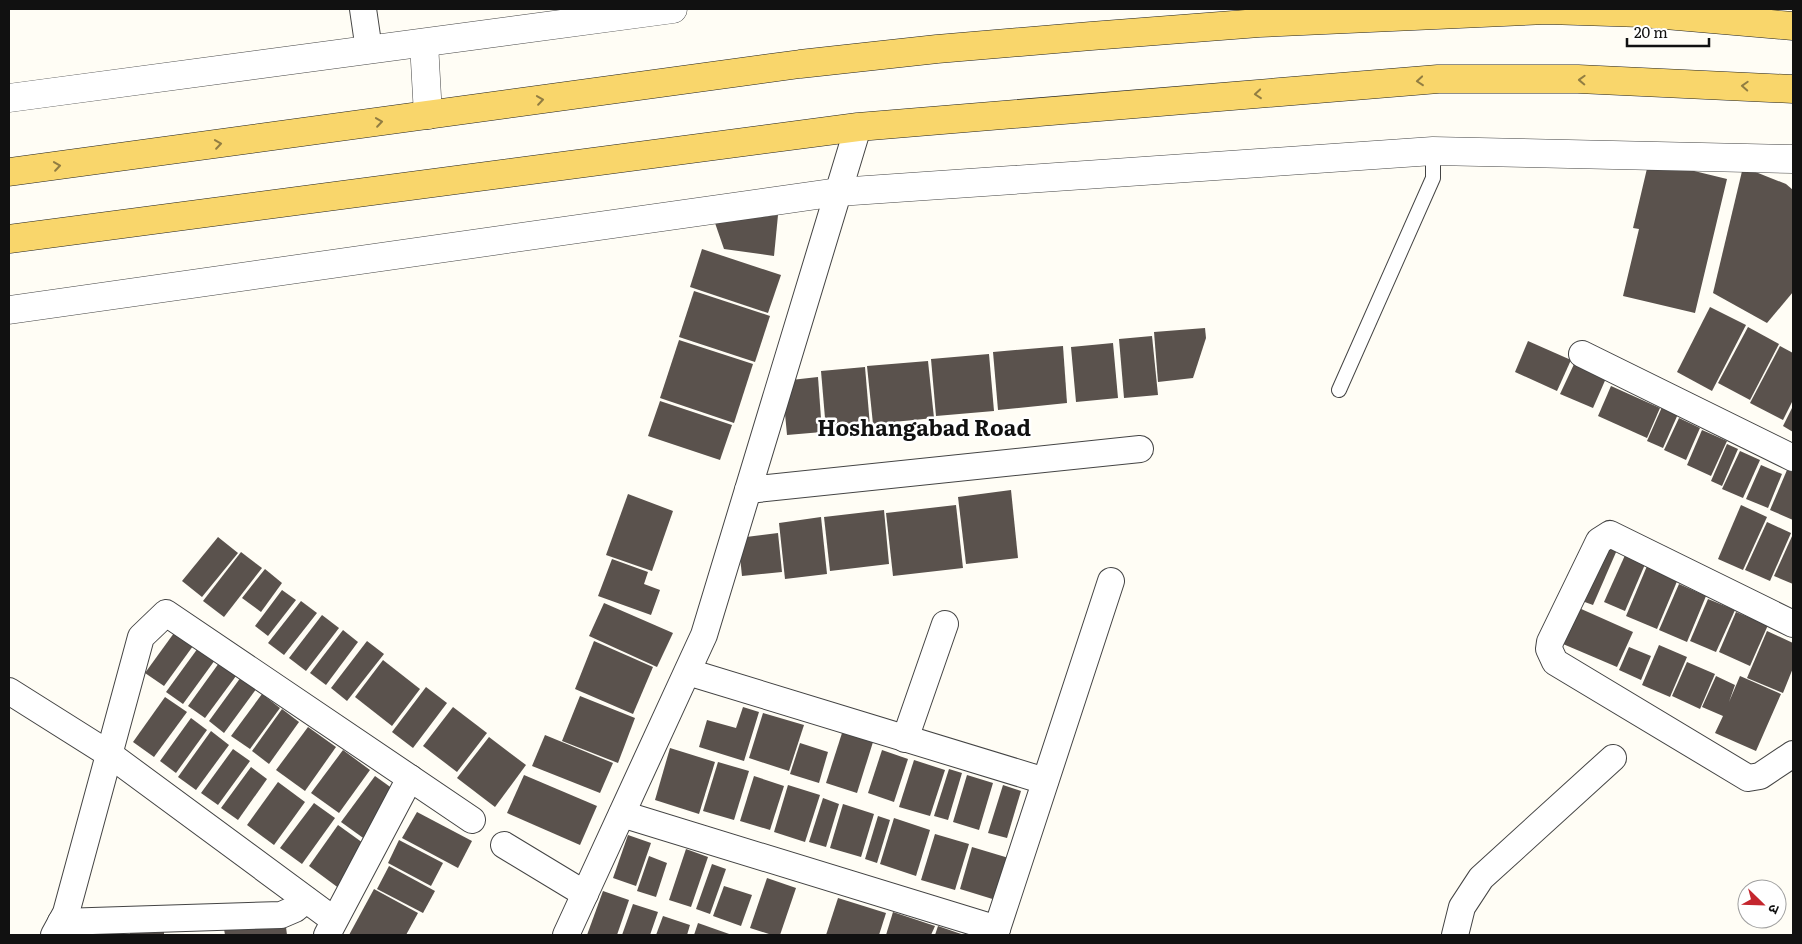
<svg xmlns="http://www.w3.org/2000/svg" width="1802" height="944" font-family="Literata,'Noto Sans Devanagari',serif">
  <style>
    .building { fill: #5a524d }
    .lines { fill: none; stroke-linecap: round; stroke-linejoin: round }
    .service-casing { stroke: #444; stroke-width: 16 }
    .minor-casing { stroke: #444; stroke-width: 28 }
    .tertiary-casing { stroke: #444; stroke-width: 29 }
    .primary-casing { stroke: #222; stroke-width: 29 }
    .service { stroke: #fff; stroke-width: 14 }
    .minor { stroke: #fff; stroke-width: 26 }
    .tertiary { stroke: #fff; stroke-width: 28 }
    .primary { stroke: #f9d66b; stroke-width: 28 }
    .oneway { stroke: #917d42 }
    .labels { text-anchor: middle; stroke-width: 5; stroke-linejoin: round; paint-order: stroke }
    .district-label { font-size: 22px; font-weight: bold; fill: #111; stroke: #fff }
  </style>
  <rect width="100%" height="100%" fill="#fffdf5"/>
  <!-- building -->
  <g class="building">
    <polygon points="1649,160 1727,179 1695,313 1623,296 1639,229 1633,228"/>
    <polygon points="1743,167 1786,184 1793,190 1793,292 1767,323 1713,293"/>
    <polygon points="778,215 774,256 724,249 715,223"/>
    <polygon points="702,249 781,275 768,313 690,287"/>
    <polygon points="694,291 770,316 755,362 679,337"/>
    <polygon points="1710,307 1746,325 1712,391 1677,372"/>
    <polygon points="1748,327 1779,344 1750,400 1718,383"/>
    <polygon points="1205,328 1206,338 1193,378 1158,382 1154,332"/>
    <polygon points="1152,336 1158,395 1124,398 1119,339"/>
    <polygon points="679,340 753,364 734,423 660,398"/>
    <polygon points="1528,341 1571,360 1557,391 1515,372"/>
    <polygon points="1113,343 1118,398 1076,402 1071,347"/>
    <polygon points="1063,346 1067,403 998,410 993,352"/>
    <polygon points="1780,346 1793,353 1793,400 1783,420 1750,403"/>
    <polygon points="989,354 994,411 936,416 931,359"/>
    <polygon points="928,361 934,418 873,424 867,366"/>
    <polygon points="1575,362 1607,376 1593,408 1560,394"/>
    <polygon points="865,367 870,426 826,430 821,371"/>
    <polygon points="818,377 822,432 787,435 782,381"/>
    <polygon points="1611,386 1660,408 1647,438 1598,416"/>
    <polygon points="660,401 732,425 720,460 648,436"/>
    <polygon points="1793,406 1793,432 1783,426"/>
    <polygon points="1662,407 1678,414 1663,448 1647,441"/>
    <polygon points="1679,418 1700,428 1686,460 1664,450"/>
    <polygon points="1702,430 1727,441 1711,476 1687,465"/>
    <polygon points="1727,444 1738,449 1722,486 1711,481"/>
    <polygon points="1740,451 1760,460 1743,498 1722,489"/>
    <polygon points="1761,465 1782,474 1768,508 1746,499"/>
    <polygon points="1787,470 1793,472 1793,520 1770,510"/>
    <polygon points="1011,490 1018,558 966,564 958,497"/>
    <polygon points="628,494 673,511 652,571 606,555"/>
    <polygon points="956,505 963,568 893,576 886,513"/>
    <polygon points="1741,505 1767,517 1743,570 1718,559"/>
    <polygon points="884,510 889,564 830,571 824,517"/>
    <polygon points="821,517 827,574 785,579 779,523"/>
    <polygon points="1767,522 1791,533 1770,581 1745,570"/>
    <polygon points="778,533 782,572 742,576 738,538"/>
    <polygon points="1793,534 1793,584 1774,576"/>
    <polygon points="218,537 238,553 202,597 182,581"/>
    <polygon points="1605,546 1617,550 1593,605 1582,601"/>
    <polygon points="241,552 262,568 224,617 203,601"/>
    <polygon points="1626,553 1646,562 1625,611 1604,602"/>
    <polygon points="612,559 648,572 644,584 660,590 651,615 598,596"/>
    <polygon points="1647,566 1678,579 1657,629 1626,616"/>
    <polygon points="265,569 282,583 261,612 242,598"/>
    <polygon points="1679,584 1706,596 1687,642 1659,630"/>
    <polygon points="282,590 296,600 268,636 255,626"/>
    <polygon points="1708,599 1735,610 1716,652 1690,641"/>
    <polygon points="301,601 317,613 284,655 268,643"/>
    <polygon points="604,603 673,633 657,667 589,636"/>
    <polygon points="1579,608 1633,632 1617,667 1563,644"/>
    <polygon points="1736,612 1768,625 1750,666 1719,652"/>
    <polygon points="322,615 339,628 306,671 289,658"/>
    <polygon points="343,630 358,642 326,685 310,673"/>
    <polygon points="1767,631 1793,643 1793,668 1783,693 1747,678"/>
    <polygon points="174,633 193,646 164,686 145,673"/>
    <polygon points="367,641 384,654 347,701 331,688"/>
    <polygon points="594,641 653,667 633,714 575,689"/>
    <polygon points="1659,645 1687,657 1670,697 1642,685"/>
    <polygon points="1629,647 1651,656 1641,680 1619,670"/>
    <polygon points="198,648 215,660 183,704 166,692"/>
    <polygon points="383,660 420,689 392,726 355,697"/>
    <polygon points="1687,662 1715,674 1700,709 1672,696"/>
    <polygon points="219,663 236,676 205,718 188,706"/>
    <polygon points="1716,676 1735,685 1729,702 1740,676 1781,694 1756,751 1715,733 1723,716 1702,707"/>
    <polygon points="241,677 257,688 224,733 209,721"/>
    <polygon points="426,687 447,703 413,748 392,732"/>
    <polygon points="262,694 280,708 250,749 231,736"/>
    <polygon points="580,696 635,718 618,763 562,741"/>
    <polygon points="165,697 187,712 154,757 133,742"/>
    <polygon points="453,707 487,733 457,772 423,746"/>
    <polygon points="743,707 759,712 744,761 699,747 707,720 736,728"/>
    <polygon points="282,709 299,722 269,764 252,751"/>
    <polygon points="763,713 804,725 789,771 749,758"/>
    <polygon points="191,718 207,730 176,773 160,761"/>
    <polygon points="308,727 336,747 305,791 276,770"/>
    <polygon points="211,731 229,745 196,790 178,777"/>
    <polygon points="842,733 873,742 857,793 826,783"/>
    <polygon points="545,735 613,763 600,793 532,766"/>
    <polygon points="489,737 526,765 495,807 457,778"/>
    <polygon points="800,743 828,752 819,783 790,774"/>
    <polygon points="670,748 715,762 699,814 655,800"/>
    <polygon points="233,749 250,761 218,805 201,793"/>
    <polygon points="343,750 370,770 339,813 311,793"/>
    <polygon points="882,750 908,759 894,802 868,793"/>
    <polygon points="914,760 945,770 930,816 899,807"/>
    <polygon points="718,762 749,771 734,820 703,811"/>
    <polygon points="251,767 267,779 238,820 221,808"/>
    <polygon points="949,769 962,773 948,820 934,816"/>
    <polygon points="524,775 597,806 580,845 507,813"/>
    <polygon points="967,775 993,783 979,830 953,822"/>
    <polygon points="375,776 400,794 366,840 341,822"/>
    <polygon points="754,776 784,786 770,830 740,821"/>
    <polygon points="278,782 305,802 274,845 247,825"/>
    <polygon points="788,785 820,795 805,842 774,832"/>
    <polygon points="1003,785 1021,791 1007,838 988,833"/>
    <polygon points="823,798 839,804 826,847 809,842"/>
    <polygon points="314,803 335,818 302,864 280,848"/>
    <polygon points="843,804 874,814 861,857 830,848"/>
    <polygon points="417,812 472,841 458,868 402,838"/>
    <polygon points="878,816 890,820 877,863 865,859"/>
    <polygon points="894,818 930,830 916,876 880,864"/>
    <polygon points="338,825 370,848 340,889 309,866"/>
    <polygon points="935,834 969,844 955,890 921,880"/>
    <polygon points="628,835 651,843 636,886 613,878"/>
    <polygon points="399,840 443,863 431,886 388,863"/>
    <polygon points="972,847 1012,859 999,901 960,889"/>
    <polygon points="686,849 708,857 691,907 669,900"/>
    <polygon points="649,856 667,863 656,897 637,891"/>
    <polygon points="712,864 726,869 710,914 696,909"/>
    <polygon points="389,866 435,891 423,913 377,889"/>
    <polygon points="767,878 796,888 780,935 772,935 750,928"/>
    <polygon points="724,886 752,895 741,926 713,916"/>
    <polygon points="374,889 418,913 406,935 349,935"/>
    <polygon points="603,891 629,900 617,935 587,935"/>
    <polygon points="838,898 886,913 879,935 826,935"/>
    <polygon points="633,904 658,912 650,935 622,935"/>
    <polygon points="893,912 935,926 931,935 886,935"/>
    <polygon points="663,916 690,925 687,935 656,935"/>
    <polygon points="698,923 732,935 694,935"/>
    <polygon points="938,926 964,935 935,935"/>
    <polygon points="286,927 287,935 225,935 224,929"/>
    <polygon points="164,932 164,935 130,935 130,933"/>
  </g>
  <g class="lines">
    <!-- service casing -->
    <g class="service-casing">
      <polyline id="service" points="1339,390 1433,178 1433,151"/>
    </g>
    <!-- minor casing -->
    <g class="minor-casing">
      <g id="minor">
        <polyline points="363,9 369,50"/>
        <polyline points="1582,354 1793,458"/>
        <polyline points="748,490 1140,449"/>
        <polyline points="1793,624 1610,534 1599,541 1550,642 1549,649 1555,662 1748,778 1760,776 1793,754"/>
        <polyline points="688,672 1045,781"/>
        <polyline points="9,691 109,754 334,920"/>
        <polyline points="905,739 945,624"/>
        <polyline points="622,814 997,929"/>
        <polyline points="504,845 585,894"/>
        <polyline points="61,922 281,915 295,909 306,900"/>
        <polyline points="54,935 66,913 141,637 166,613 472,820"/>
        <polyline points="327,935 410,778"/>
        <polyline points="566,935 704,635 858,127"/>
        <polyline points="995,935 1111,581"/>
        <polyline points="1455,935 1462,907 1481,878 1613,758"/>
      </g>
    </g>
    <!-- tertiary casing -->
    <g class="tertiary-casing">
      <g id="tertiary">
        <polyline points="424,43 428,115"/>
        <polyline points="9,98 673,9"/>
        <polyline points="9,310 838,192 1433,151 1793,159"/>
      </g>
    </g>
    <!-- primary casing -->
    <g class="primary-casing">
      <g id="primary">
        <polyline points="9,172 800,64 937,49 1091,36 1259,23 1547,10 1642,13 1793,26"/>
        <polyline points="9,239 858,127 1438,79 1578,79 1793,89"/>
      </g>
    </g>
    <!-- service -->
    <use href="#service" class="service"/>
    <!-- minor -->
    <use href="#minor" class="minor"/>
    <!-- tertiary -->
    <use href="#tertiary" class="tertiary"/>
    <!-- primary -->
    <use href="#primary" class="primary"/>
  </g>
  <!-- one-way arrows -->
  <defs><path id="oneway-chevron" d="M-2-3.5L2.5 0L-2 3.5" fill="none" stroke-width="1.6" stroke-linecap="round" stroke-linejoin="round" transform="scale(1.25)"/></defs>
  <g class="oneway">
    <use href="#oneway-chevron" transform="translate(1582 80) rotate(-178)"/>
    <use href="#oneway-chevron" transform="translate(1420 81) rotate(175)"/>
    <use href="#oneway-chevron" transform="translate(1745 86) rotate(-177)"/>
    <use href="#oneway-chevron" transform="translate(1258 94) rotate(175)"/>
    <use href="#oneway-chevron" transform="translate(540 100) rotate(-8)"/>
    <use href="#oneway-chevron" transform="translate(379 122) rotate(-8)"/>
    <use href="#oneway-chevron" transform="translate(218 144) rotate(-8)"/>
    <use href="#oneway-chevron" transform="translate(57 166) rotate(-8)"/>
  </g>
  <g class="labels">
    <!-- district labels -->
    <g class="district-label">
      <text x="924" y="436">Hoshangabad Road</text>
    </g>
  </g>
  <!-- border -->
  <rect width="1802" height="944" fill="none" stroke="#111111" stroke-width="20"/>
  <!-- north arrow -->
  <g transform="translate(1762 904) rotate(113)"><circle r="24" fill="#ffffff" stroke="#a0a0a0"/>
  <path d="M0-4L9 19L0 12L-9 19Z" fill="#c4262e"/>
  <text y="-8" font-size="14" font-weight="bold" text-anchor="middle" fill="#111111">उ</text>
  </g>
  <!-- scale -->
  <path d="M1627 38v8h82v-8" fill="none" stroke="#111111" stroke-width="2.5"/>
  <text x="1634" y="38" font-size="15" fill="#111111" stroke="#ffffff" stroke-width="4" paint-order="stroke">20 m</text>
</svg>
